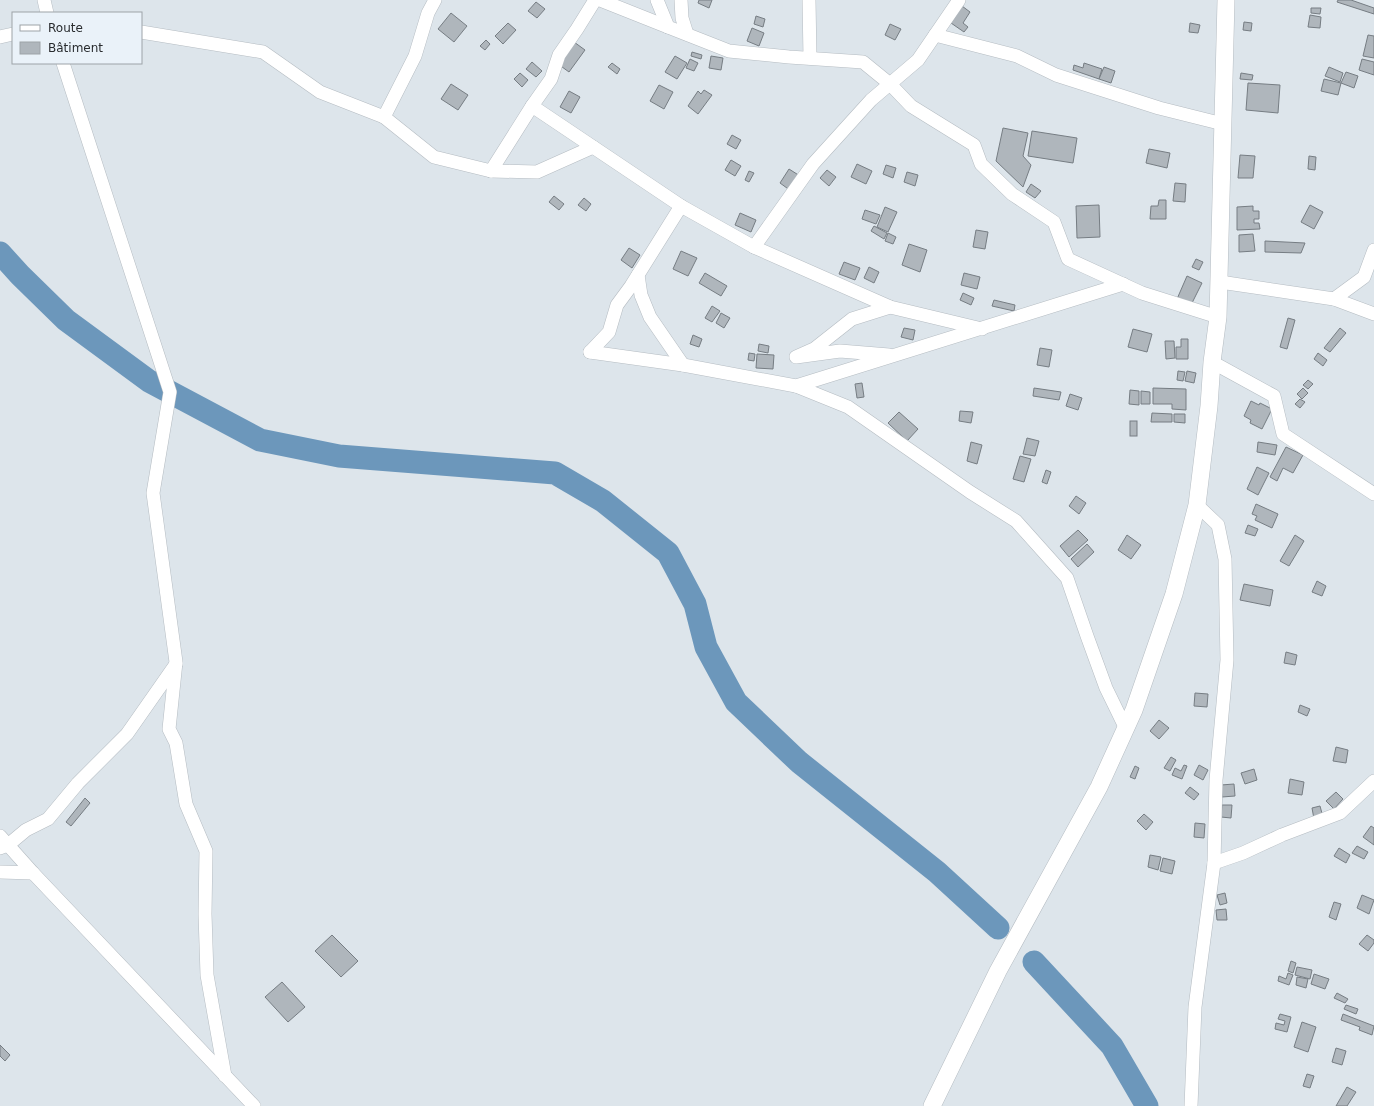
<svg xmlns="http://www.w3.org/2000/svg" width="1374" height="1106" font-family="'DejaVu Sans',sans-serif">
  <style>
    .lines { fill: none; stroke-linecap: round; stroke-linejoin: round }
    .river { stroke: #6c97bb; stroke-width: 23 }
    .building { fill: #afb6bc; stroke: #767d83 }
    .minor-casing { stroke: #b5bcc2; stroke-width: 14 }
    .major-casing { stroke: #b5bcc2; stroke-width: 18 }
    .minor { stroke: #fff; stroke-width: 13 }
    .major { stroke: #fff; stroke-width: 17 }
  </style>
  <rect width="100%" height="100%" fill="#dde5eb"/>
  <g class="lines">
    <!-- river -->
    <g class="river">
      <polyline points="0,253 20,275 66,320 149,381 260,440 339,456 555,473 603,501 668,553 695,604 706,647 736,702 799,762 937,872 998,928"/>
      <polyline points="1034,962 1112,1046 1147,1106"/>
    </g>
  </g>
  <!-- building -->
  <g class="building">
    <polygon points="699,0 712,0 709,8 698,3"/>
    <polygon points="1338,0 1351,0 1374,8 1374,14 1337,2"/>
    <polygon points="536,2 545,9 537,18 528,11"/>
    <polygon points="962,6 970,12 963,23 968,27 964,32 951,23"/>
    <polygon points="1311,8 1321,8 1320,14 1311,13"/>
    <polygon points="451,13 467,26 454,42 438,29"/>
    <polygon points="1310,15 1321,17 1320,28 1308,27"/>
    <polygon points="756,16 765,19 763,27 754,24"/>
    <polygon points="1244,22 1252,23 1251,31 1243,30"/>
    <polygon points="508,23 516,30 503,44 495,36"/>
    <polygon points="1190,23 1200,25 1198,33 1189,32"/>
    <polygon points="890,24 901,29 895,40 885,35"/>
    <polygon points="752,28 764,33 759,46 747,41"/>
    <polygon points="1368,35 1374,36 1374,58 1363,56"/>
    <polygon points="486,40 490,44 485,50 480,46"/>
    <polygon points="574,42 585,50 569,72 558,64"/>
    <polygon points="692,52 702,55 701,59 691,56"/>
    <polygon points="675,56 687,63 677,79 665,72"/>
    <polygon points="711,56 723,58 721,70 709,68"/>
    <polygon points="690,59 698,63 694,71 686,68"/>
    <polygon points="1362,59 1374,62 1374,75 1359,70"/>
    <polygon points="532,62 542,71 536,77 526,69"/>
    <polygon points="612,63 620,69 617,74 608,67"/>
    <polygon points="1084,63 1102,69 1099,79 1073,70 1074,65 1083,68"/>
    <polygon points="1104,67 1115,71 1111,83 1099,79"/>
    <polygon points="1329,67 1343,73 1340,82 1325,76"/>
    <polygon points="1346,72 1358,76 1354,88 1341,83"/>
    <polygon points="520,73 528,80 522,87 514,79"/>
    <polygon points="1241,73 1253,75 1252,80 1240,79"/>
    <polygon points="1324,79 1341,83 1338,95 1321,91"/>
    <polygon points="1248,83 1280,85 1278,113 1246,110"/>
    <polygon points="451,84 468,95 458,110 441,99"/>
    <polygon points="659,85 673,92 664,109 650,101"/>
    <polygon points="704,90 712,95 698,114 688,106 698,91 701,94"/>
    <polygon points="569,91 580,97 571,113 560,107"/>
    <polygon points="1003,128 1028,133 1023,156 1031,165 1023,187 996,161"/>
    <polygon points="1032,131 1077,138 1073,163 1028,156"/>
    <polygon points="732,135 741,140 736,149 727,144"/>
    <polygon points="1149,149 1170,153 1167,168 1146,163"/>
    <polygon points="1240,155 1255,156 1253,178 1238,178"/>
    <polygon points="1309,156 1316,157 1315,170 1308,169"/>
    <polygon points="731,160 741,166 735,176 725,170"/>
    <polygon points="857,164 872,171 866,184 851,177"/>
    <polygon points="886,165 896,168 893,178 883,174"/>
    <polygon points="789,169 800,176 791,191 780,183"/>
    <polygon points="827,170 836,177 829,186 820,178"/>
    <polygon points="749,171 754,173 749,182 745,180"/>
    <polygon points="907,172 918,175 915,186 904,182"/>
    <polygon points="1175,183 1186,184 1185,202 1173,201"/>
    <polygon points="1031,184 1041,191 1035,198 1026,192"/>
    <polygon points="554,196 564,204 559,210 549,202"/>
    <polygon points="584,198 591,204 586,211 578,205"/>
    <polygon points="1159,200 1166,200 1166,219 1150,219 1151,206 1158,206"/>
    <polygon points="1099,205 1100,237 1077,238 1076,206"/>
    <polygon points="1310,205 1323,212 1314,229 1301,222"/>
    <polygon points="1253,206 1253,211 1259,211 1259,219 1254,219 1254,223 1259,223 1260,229 1237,230 1237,207"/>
    <polygon points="885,207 897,212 888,232 877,227"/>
    <polygon points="865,210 880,215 876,224 862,219"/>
    <polygon points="740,213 756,220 751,232 735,225"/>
    <polygon points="874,226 887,233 884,239 871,231"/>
    <polygon points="976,230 988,232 985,249 973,247"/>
    <polygon points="888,233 896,237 893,244 885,241"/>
    <polygon points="1253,234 1255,251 1239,252 1239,235"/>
    <polygon points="1265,241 1305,243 1301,253 1265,252"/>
    <polygon points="909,244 927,250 920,272 902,265"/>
    <polygon points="629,248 640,255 632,268 621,260"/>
    <polygon points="681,251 697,258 688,276 673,269"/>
    <polygon points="1196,259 1203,262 1199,270 1192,267"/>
    <polygon points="844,262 860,268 855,280 839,274"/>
    <polygon points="869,267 879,272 874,283 864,278"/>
    <polygon points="705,273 727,286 721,296 699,283"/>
    <polygon points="964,273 980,277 977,289 961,285"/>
    <polygon points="1187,276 1202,283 1191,305 1177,299"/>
    <polygon points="963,293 974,298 971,305 960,300"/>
    <polygon points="994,300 1015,305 1014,311 992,306"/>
    <polygon points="712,306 720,311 712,322 705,318"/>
    <polygon points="721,313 730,318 724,328 716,323"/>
    <polygon points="1288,318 1295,320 1287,349 1280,347"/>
    <polygon points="904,328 915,330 913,340 901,337"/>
    <polygon points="1340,328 1346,333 1330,352 1324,348"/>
    <polygon points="1133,329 1152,334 1147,352 1128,347"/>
    <polygon points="693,335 702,339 699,347 690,344"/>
    <polygon points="1181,339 1188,339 1188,359 1176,359 1176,347 1181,347"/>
    <polygon points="1165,341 1174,341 1175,358 1166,359"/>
    <polygon points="759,344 769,346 768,353 758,351"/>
    <polygon points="1040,348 1052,350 1049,367 1037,365"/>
    <polygon points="749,353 755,354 754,361 748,360"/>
    <polygon points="1318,353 1327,360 1323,366 1314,359"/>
    <polygon points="757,354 774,355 773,369 756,368"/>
    <polygon points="1178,371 1185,372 1183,381 1177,380"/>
    <polygon points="1187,371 1196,373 1194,383 1185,381"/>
    <polygon points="1308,380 1313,384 1308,389 1303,385"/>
    <polygon points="862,383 864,397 857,398 855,384"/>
    <polygon points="1034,388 1061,392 1059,400 1033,396"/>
    <polygon points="1153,388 1186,389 1186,410 1172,409 1172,404 1153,404"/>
    <polygon points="1303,388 1308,393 1302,399 1297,394"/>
    <polygon points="1130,390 1139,391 1139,405 1129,404"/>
    <polygon points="1141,391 1150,392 1150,404 1141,404"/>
    <polygon points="1070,394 1082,398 1078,410 1066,406"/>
    <polygon points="1300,399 1305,402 1300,408 1295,404"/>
    <polygon points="1251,401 1259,405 1260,403 1272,409 1262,429 1250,423 1251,420 1244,416"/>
    <polygon points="960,411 973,412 971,423 959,421"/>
    <polygon points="899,412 918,429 907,441 888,423"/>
    <polygon points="1152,413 1172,414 1172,422 1151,422"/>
    <polygon points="1174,414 1185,414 1185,423 1174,422"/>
    <rect x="1130" y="421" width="7" height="15"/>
    <polygon points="1027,438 1039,441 1035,456 1023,454"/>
    <polygon points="971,442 982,445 977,464 967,461"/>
    <polygon points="1258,442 1277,445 1275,455 1257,452"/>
    <polygon points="1286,447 1303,455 1293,473 1283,468 1277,481 1270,477"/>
    <polygon points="1020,456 1031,459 1024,482 1013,479"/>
    <polygon points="1257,467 1269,473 1258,495 1247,489"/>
    <polygon points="1046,470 1051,472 1047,484 1042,482"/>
    <polygon points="1076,496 1086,503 1079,514 1069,506"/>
    <polygon points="1256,504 1278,514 1272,528 1255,520 1257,516 1252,514"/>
    <polygon points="1248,525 1258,529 1255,536 1245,533"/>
    <polygon points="1078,530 1088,540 1069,557 1060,546"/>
    <polygon points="1127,535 1141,545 1131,559 1118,550"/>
    <polygon points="1295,535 1304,541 1289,566 1280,561"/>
    <polygon points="1087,544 1094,552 1078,567 1071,559"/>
    <polygon points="1317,581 1326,586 1322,596 1312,592"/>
    <polygon points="1244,584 1273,590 1270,606 1240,600"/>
    <polygon points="1286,652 1297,655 1295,665 1284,663"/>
    <polygon points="1195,693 1208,694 1207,707 1194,706"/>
    <polygon points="1300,705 1310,709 1307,716 1298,712"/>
    <polygon points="1159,720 1169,728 1159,739 1150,731"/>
    <polygon points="1336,747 1348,750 1346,763 1333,761"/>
    <polygon points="1171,757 1176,760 1170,771 1164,768"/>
    <polygon points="1184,765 1187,766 1182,779 1172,775 1175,768 1181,771"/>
    <polygon points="1199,765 1208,770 1203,780 1194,775"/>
    <polygon points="1135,766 1139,768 1135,779 1130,777"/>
    <polygon points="1254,769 1257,780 1245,784 1241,773"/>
    <polygon points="1290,779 1304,782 1302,795 1288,793"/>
    <polygon points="1234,784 1235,796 1222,797 1221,785"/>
    <polygon points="1190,787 1199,794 1194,800 1185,793"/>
    <polygon points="1336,792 1343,799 1334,809 1326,801"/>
    <polygon points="85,798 90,803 71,826 66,822"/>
    <polygon points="1222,805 1232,805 1231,818 1221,817"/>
    <polygon points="1320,806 1323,817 1314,819 1312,808"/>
    <polygon points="1144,814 1153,822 1146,830 1137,821"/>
    <polygon points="1195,823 1205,824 1204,838 1194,837"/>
    <polygon points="1371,826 1374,828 1374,845 1363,837"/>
    <polygon points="1357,846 1368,852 1364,859 1352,853"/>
    <polygon points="1339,848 1350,855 1346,863 1334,856"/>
    <polygon points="1150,855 1161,857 1158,870 1148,867"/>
    <polygon points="1163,858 1175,861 1172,874 1160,871"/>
    <polygon points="1225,893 1227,903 1220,905 1217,895"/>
    <polygon points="1362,895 1374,900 1369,914 1357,908"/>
    <polygon points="1334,902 1341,904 1336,920 1329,917"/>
    <polygon points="1226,909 1227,920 1217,920 1216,910"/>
    <polygon points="332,935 358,961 341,977 315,951"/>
    <polygon points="1367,935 1374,940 1374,943 1368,951 1359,944"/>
    <polygon points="1291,961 1296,963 1293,973 1288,971"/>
    <polygon points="1297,967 1312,970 1310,979 1295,975"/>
    <polygon points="1288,973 1293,975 1289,985 1278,981 1279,976 1286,979"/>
    <polygon points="1314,974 1329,979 1325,989 1311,984"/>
    <polygon points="1297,977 1308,979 1306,988 1296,985"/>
    <polygon points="282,982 305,1007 288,1022 265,997"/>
    <polygon points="1337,993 1348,999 1345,1003 1334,998"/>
    <polygon points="1346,1005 1358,1009 1356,1014 1344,1009"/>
    <polygon points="1280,1014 1291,1017 1287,1032 1275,1029 1276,1023 1284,1025 1285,1021 1278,1019"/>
    <polygon points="1343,1014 1374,1026 1372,1035 1359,1030 1360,1027 1341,1020"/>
    <polygon points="1302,1022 1316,1027 1308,1052 1294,1047"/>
    <polygon points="0,1045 10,1055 5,1061 0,1056"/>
    <polygon points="1336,1048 1346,1051 1342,1065 1332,1062"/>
    <polygon points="1307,1074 1314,1076 1310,1088 1303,1086"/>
    <polygon points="1347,1087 1356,1092 1347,1106 1336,1106"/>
  </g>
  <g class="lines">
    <!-- minor casing -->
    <g class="minor-casing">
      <g id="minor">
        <polyline points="44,0 47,13"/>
        <polyline points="435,0 428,13 415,56 384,117 434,157 491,171 537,172 593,147"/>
        <polyline points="600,0 668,27"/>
        <polyline points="657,0 668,27 729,51 789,57 863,62 890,84 911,106 974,145 981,164 1012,194 1054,222 1068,259 1142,293 1218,317"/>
        <polyline points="681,0 682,18 687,34"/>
        <polyline points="809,0 810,58"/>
        <polyline points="141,32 263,52 320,92 384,117"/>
        <polyline points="935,35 1017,56 1056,75 1159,108 1223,124"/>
        <polyline points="0,37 13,34"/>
        <polyline points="63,63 170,392 153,493 176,662 169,729 176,743 186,804 206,851 205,914 207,975 225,1076"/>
        <polyline points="532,106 681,206 754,247 890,307 982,329"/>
        <polyline points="491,171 532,106 551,79 559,55 577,29 595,0"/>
        <polyline points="754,247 813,164 871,100 918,60 959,0"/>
        <polyline points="638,275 641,295 650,317 683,365"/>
        <polyline points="1220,282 1334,299 1374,314"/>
        <polyline points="1334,299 1364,277 1374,250"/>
        <polyline points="590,352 683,365 796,386 1123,284"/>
        <polyline points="590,352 609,332 617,305 631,286 681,206"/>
        <polyline points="889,355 840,351 796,357 814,349 852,319 890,307"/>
        <polyline points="1212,362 1274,396 1283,434 1374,494"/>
        <polyline points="796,386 848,407 970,492 1016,521 1067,578 1087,636 1106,688 1126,729"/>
        <polyline points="0,836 33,873 254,1106"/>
        <polyline points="0,848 8,845 26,830 48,819 78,783 127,734 176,664"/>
        <polyline points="1214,863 1243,853 1282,835 1340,813 1374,781"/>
        <polyline points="0,872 33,873"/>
        <polyline points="1191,1106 1195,1007 1214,863 1216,780 1227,660 1225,559 1218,525 1197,505"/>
      </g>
    </g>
    <!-- major casing -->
    <g class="major-casing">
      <polyline id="major" points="932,1106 998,971 1099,787 1134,710 1174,594 1197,505 1209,406 1212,362 1218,317 1226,0"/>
    </g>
    <!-- minor -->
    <use href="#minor" class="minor"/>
    <!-- major -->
    <use href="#major" class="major"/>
  </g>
  <!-- legend -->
  <rect x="12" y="12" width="130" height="52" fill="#eaf2f9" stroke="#9da3a8"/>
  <rect x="20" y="25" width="20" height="6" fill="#ffffff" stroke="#9da3a8"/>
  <text x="48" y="32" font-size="12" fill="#292c2f">Route</text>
  <rect x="20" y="42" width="20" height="12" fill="#afb6bc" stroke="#9da3a8"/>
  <text x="48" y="52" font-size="12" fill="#292c2f">Bâtiment</text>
</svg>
